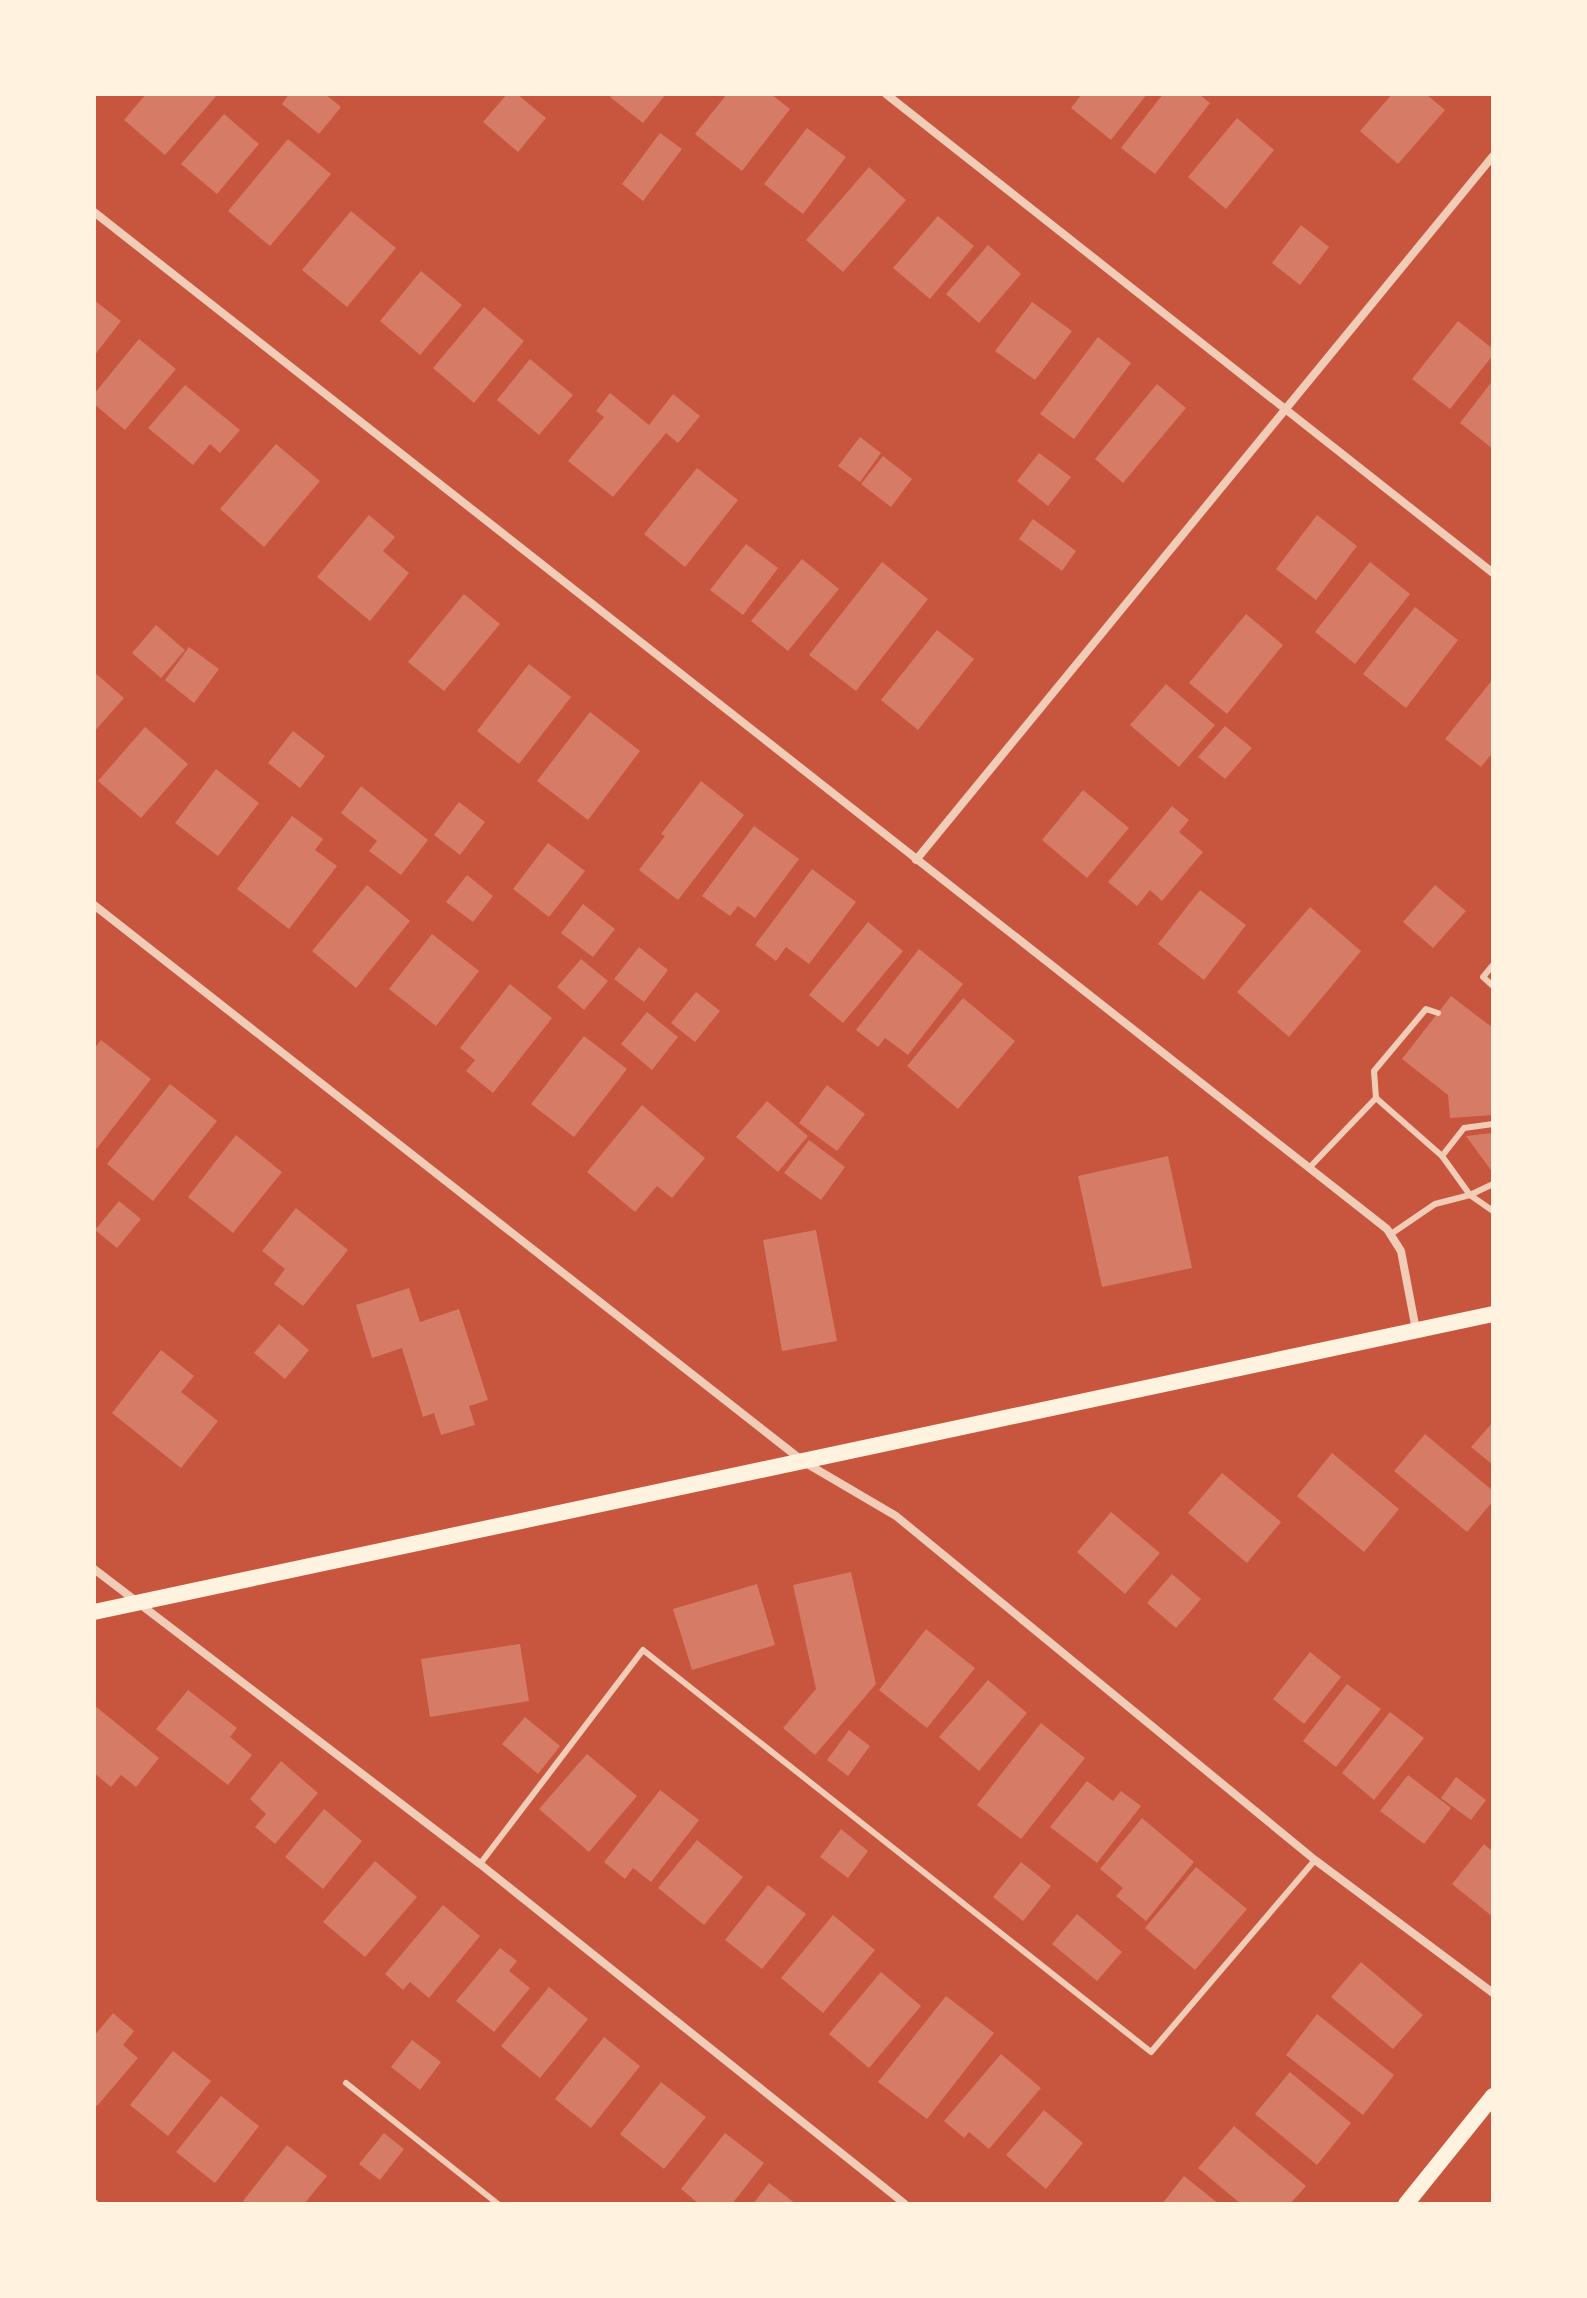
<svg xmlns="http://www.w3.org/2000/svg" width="1587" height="2298" font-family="Poppins,sans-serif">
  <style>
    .building { fill: #d67c66 }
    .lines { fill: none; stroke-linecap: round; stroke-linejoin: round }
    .service { stroke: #f1ccb7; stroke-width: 6 }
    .minor { stroke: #f1ccb7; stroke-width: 8 }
    .secondary { stroke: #fff3e0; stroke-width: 16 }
  </style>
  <rect width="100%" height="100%" fill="#c8553d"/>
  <!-- building -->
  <g class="building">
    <polygon points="146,94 218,94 165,155 124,120"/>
    <polygon points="289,94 325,94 341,107 319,134 282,104"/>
    <polygon points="507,94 517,94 546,118 518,152 483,122"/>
    <polygon points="613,94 666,94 643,123 610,97"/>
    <polygon points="727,94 771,94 790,109 742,171 695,134"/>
    <polygon points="1082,94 1147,94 1111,140 1071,108"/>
    <polygon points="1163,94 1199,94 1210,103 1155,174 1121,148"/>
    <polygon points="1392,94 1426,94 1445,110 1398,164 1360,131"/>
    <polygon points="224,114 259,144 217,194 181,164"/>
    <polygon points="1237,118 1274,150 1226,209 1188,177"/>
    <polygon points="807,128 846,157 803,214 764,184"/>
    <polygon points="660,133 682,149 643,201 622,184"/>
    <polygon points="288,139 331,174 270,246 228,211"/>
    <polygon points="869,167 906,200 843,272 806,240"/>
    <polygon points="351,211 396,248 347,307 302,270"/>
    <polygon points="938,216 974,246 930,299 893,268"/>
    <polygon points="1301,225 1329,247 1300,285 1272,263"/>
    <polygon points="988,245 1021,274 979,323 946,294"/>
    <polygon points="421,271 462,305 420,355 380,321"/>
    <polygon points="94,300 121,321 94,356"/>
    <polygon points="1032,302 1072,331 1035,380 995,351"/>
    <polygon points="484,307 524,341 474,403 433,368"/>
    <polygon points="1458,321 1493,349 1493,355 1450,409 1412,379"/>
    <polygon points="1098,337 1131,363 1074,439 1040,414"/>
    <polygon points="139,339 176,369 125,430 94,404 94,394"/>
    <polygon points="530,359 573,395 539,435 497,400"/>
    <polygon points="1493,380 1493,449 1460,423"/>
    <polygon points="1157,384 1186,408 1123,483 1095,459"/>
    <polygon points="185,385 240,430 220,453 210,444 193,465 148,428"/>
    <polygon points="610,393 649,425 673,394 700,416 678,443 666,433 613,497 568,461 604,417 596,411"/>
    <polygon points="860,437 881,453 860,482 838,466"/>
    <polygon points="276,444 320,481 264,547 220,509"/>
    <polygon points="1039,453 1071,477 1048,506 1017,481"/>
    <polygon points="883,456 912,479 891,507 861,484"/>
    <polygon points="697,468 738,500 685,567 644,534"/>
    <polygon points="369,515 395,537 383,551 409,573 370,621 317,577"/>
    <polygon points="1317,515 1357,546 1316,600 1276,569"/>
    <polygon points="1033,519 1076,551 1062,571 1019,539"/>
    <polygon points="746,544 778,568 743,615 710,590"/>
    <polygon points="802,559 839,589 788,651 751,621"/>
    <polygon points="882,562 928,599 856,691 809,655"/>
    <polygon points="1370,562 1410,594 1355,664 1315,632"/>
    <polygon points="464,594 500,624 444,691 408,662"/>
    <polygon points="1415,607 1458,640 1406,708 1363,674"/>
    <polygon points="1246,614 1283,645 1227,714 1189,683"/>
    <polygon points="156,625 185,650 161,678 132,653"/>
    <polygon points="937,630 974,659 918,730 881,700"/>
    <polygon points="189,647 219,669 194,703 165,680"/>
    <polygon points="529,664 571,697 519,764 477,731"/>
    <polygon points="94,672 124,698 94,732"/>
    <polygon points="1493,679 1493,752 1481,767 1445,739"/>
    <polygon points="1166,684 1215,725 1179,767 1130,725"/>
    <polygon points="590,712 640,751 588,820 537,781"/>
    <polygon points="1225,726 1252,748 1225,779 1198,757"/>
    <polygon points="145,727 188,764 141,818 98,781"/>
    <polygon points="293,731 325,756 300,788 268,763"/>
    <polygon points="216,769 259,803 218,856 175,823"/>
    <polygon points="701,781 744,815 678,900 639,870 665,836 661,834"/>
    <polygon points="361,786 428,840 401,875 369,851 377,841 341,813"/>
    <polygon points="1083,790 1129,828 1087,878 1042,840"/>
    <polygon points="459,802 485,822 460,855 434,835"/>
    <polygon points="1172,806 1189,820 1179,832 1203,852 1162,901 1150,890 1137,906 1108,882"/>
    <polygon points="292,816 323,839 315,850 337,866 289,929 237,889"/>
    <polygon points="754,826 799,859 755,918 738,906 730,916 702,896"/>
    <polygon points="548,843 585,871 549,917 513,889"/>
    <polygon points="812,869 856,902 809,964 786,947 776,961 755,945"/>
    <polygon points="467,875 493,896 473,922 446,902"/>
    <polygon points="367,885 410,921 356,988 312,951"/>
    <polygon points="1435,885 1466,911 1433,948 1403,922"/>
    <polygon points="1200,890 1246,925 1204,980 1158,944"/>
    <polygon points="583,904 615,929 593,957 561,933"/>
    <polygon points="1310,907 1361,951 1289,1037 1237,992"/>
    <polygon points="868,922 903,951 843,1023 809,995"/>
    <polygon points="432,934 479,971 436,1026 389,989"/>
    <polygon points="639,947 668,970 644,1002 614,979"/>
    <polygon points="919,949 963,984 908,1055 885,1038 878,1047 856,1030"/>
    <polygon points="581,959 608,981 584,1010 557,987"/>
    <polygon points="510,984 552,1018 493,1093 466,1071 475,1060 460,1048"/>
    <polygon points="696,992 720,1011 695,1042 671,1023"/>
    <polygon points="1451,996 1493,1028 1493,1115 1450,1118 1448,1095 1402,1059"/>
    <polygon points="963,998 1015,1041 958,1109 907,1066"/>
    <polygon points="647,1012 678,1037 652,1070 621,1044"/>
    <polygon points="584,1036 627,1069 574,1137 531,1104"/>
    <polygon points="101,1040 151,1079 94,1152 94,1049"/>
    <polygon points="170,1084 217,1121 153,1201 107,1164"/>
    <polygon points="827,1085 865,1114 837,1151 799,1123"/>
    <polygon points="767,1101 808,1136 778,1172 736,1137"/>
    <polygon points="642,1105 705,1158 672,1198 657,1186 635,1212 587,1172"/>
    <polygon points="1493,1133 1493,1173 1466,1136"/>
    <polygon points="236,1135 282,1172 233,1233 188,1197"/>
    <polygon points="809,1140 845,1167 821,1200 784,1173"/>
    <polygon points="1168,1156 1192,1268 1102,1287 1078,1176"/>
    <polygon points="119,1201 141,1219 117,1248 95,1230"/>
    <polygon points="296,1208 348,1250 303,1306 274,1284 285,1269 262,1251"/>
    <polygon points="816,1230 837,1341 782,1351 763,1240"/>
    <polygon points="409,1288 420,1322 459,1309 488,1400 469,1406 475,1425 441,1435 434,1413 423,1417 402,1348 372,1358 356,1305"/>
    <polygon points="279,1324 309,1350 285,1379 254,1353"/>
    <polygon points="161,1350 194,1376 181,1392 218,1421 181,1468 112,1413"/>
    <polygon points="1493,1422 1493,1465 1471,1447"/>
    <polygon points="1425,1434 1493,1491 1493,1501 1467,1532 1394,1471"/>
    <polygon points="1332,1453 1399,1509 1364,1552 1297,1496"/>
    <polygon points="1222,1473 1281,1522 1247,1563 1188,1513"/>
    <polygon points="1111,1512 1160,1553 1125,1594 1077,1552"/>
    <polygon points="851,1572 876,1684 815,1755 783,1728 816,1689 793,1585"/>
    <polygon points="1172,1574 1201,1599 1176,1628 1147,1603"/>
    <polygon points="757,1584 775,1645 692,1670 673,1609"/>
    <polygon points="926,1629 975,1668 927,1728 879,1690"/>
    <polygon points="520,1644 529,1701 430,1717 421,1659"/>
    <polygon points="1310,1652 1341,1677 1304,1724 1273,1699"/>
    <polygon points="988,1680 1027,1713 979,1771 939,1737"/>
    <polygon points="1347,1684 1381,1709 1336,1767 1303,1741"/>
    <polygon points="188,1690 237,1728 230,1737 252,1755 228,1785 156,1729"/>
    <polygon points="94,1705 159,1758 136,1787 121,1775 111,1787 94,1773"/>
    <polygon points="1390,1712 1424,1738 1374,1800 1342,1773"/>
    <polygon points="525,1717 560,1746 538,1774 502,1744"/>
    <polygon points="1041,1723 1085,1758 1021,1839 977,1805"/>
    <polygon points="849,1730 870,1746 848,1776 827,1760"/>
    <polygon points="587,1754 637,1796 589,1852 539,1809"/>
    <polygon points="281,1761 318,1793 275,1844 255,1827 266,1814 250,1799"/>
    <polygon points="1408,1775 1451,1808 1424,1844 1380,1811"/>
    <polygon points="1456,1777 1486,1800 1471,1820 1441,1798"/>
    <polygon points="1087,1781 1113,1801 1121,1791 1141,1806 1097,1863 1050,1827"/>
    <polygon points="660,1790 699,1820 651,1882 633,1868 625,1879 604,1862"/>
    <polygon points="324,1809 362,1841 323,1889 285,1857"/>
    <polygon points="1142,1818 1194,1862 1146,1921 1116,1896 1123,1888 1100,1869"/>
    <polygon points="841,1829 868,1851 848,1878 820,1857"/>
    <polygon points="697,1840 743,1877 704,1925 658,1888"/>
    <polygon points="1484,1844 1493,1852 1493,1917 1452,1884"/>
    <polygon points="375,1861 417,1897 365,1957 323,1922"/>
    <polygon points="1021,1862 1051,1886 1023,1921 993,1897"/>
    <polygon points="1196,1867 1247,1909 1195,1970 1145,1928"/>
    <polygon points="768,1885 806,1914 762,1969 725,1940"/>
    <polygon points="443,1905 480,1936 429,1998 410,1982 403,1990 385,1974"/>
    <polygon points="1077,1914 1122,1952 1097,1981 1052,1944"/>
    <polygon points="833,1915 875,1950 823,2013 781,1978"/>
    <polygon points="500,1948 517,1961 509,1971 530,1988 494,2032 456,2001"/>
    <polygon points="1361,1962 1423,2015 1393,2049 1331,1997"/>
    <polygon points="881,1972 921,2006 869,2068 829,2034"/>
    <polygon points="549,1987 588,2019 540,2078 501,2046"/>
    <polygon points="946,1996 994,2033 927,2119 878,2082"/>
    <polygon points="113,2013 134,2031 123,2045 138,2058 97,2106 94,2103 94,2036"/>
    <polygon points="1317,2014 1394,2075 1363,2115 1286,2055"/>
    <polygon points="604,2037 640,2066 591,2128 555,2099"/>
    <polygon points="412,2040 441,2062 420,2090 391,2067"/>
    <polygon points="173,2051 211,2081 168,2136 130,2105"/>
    <polygon points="1001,2054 1041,2088 989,2149 969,2132 964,2138 944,2121"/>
    <polygon points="1290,2072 1351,2123 1317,2165 1255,2114"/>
    <polygon points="661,2082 706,2117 664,2169 620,2134"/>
    <polygon points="221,2096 259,2126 215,2183 176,2152"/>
    <polygon points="1044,2110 1083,2143 1046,2189 1006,2155"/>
    <polygon points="1234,2126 1306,2186 1290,2204 1241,2204 1198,2168"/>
    <polygon points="384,2133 404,2149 380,2180 359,2164"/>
    <polygon points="725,2133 764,2163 732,2204 699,2204 681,2189"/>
    <polygon points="287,2145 327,2176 304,2204 247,2204 243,2201"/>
    <polygon points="1184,2176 1219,2204 1162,2204"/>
    <polygon points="769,2183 796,2204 753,2204"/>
  </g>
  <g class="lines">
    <!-- service -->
    <g class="service">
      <polyline points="1493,965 1483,977 1493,986"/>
      <polyline points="1438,1013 1426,1009 1374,1071 1376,1098 1442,1156"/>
      <polyline points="1493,1124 1464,1128 1442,1156 1470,1195 1493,1184"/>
      <polyline points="1309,1168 1376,1098"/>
      <polyline points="1391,1234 1435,1204 1470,1195 1493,1211"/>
      <polyline points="480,1864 643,1650 1151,2052 1315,1860"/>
      <polyline points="346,2083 498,2204"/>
    </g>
    <!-- minor -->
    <g class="minor">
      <polyline points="886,94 1493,573"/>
      <polyline points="94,212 1387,1229 1401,1251 1416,1330"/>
      <polyline points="916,860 1493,156"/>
      <polyline points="94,905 804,1462 896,1516 1315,1860 1493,1993"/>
      <polyline points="94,1569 480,1864 905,2204"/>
      <polyline points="94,2203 95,2204"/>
    </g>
    <!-- secondary -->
    <g class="secondary">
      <polyline points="94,1612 1493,1314"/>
      <polyline points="1406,2204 1493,2096"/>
    </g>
  </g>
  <!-- border -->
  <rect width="1587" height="2298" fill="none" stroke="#fff3e0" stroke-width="192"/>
</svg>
